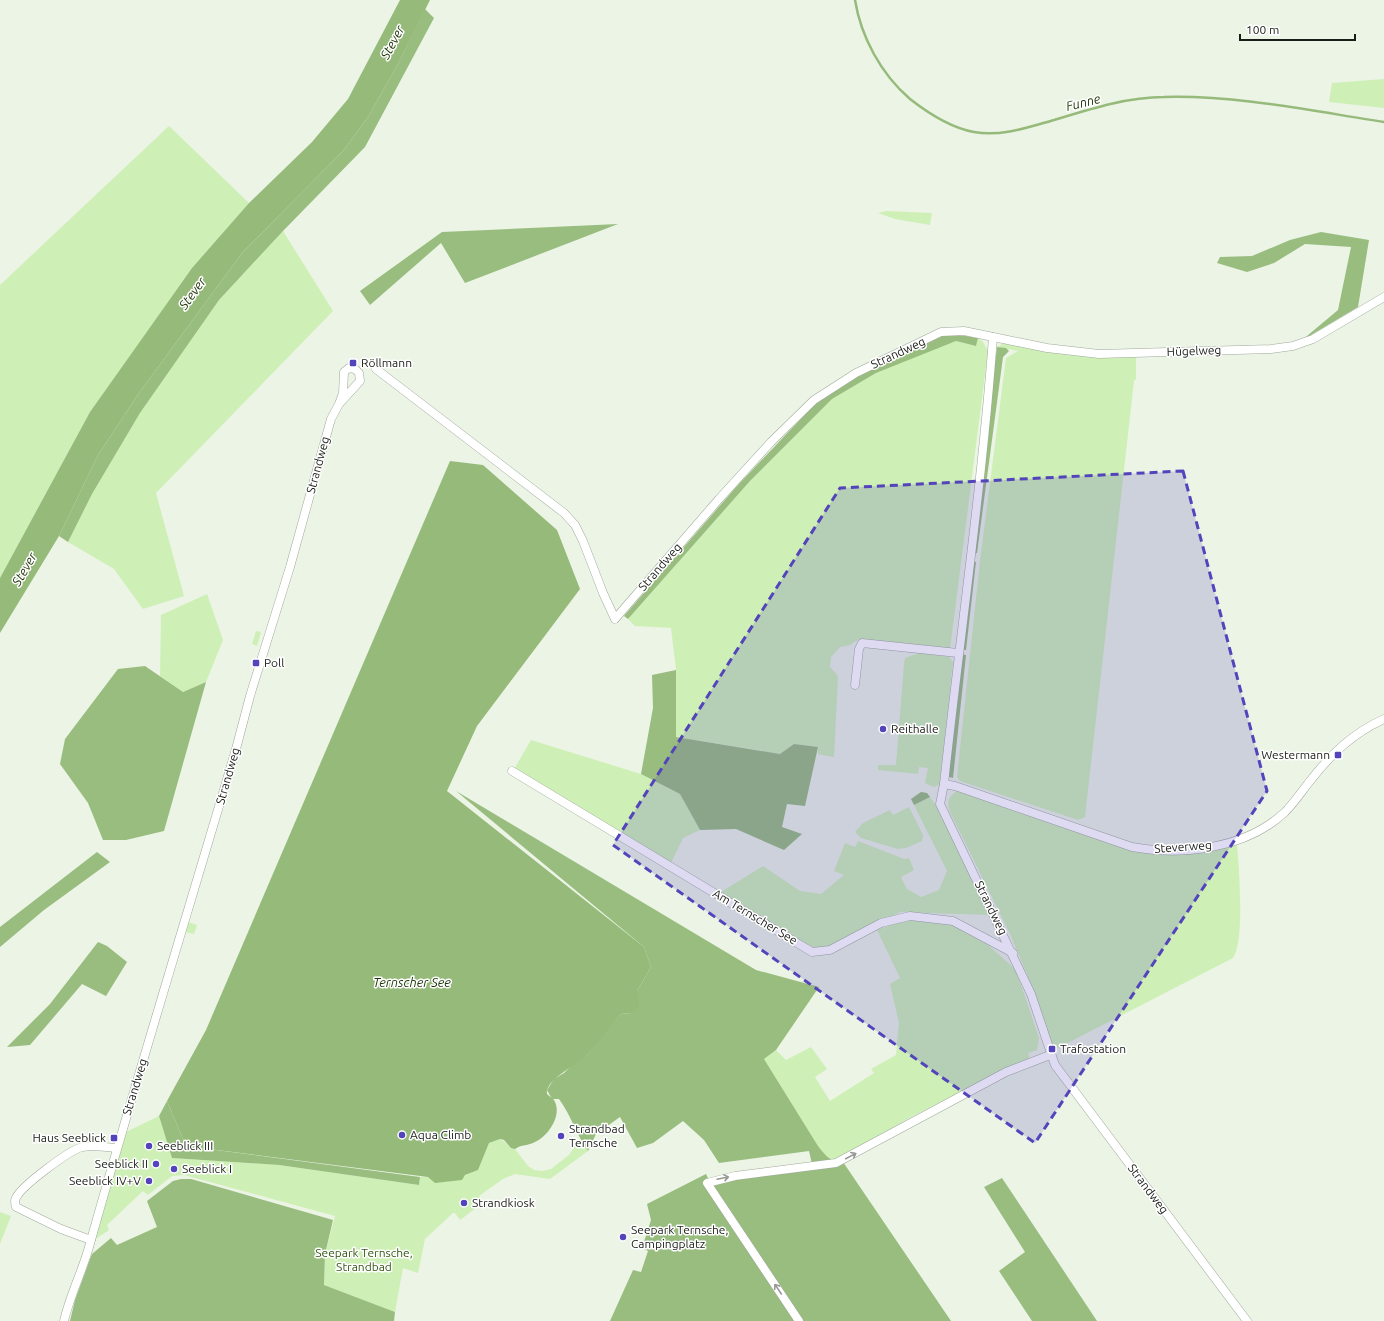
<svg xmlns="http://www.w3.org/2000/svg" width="1384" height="1321" font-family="Ubuntu,sans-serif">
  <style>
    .green { fill: #cef0b6 }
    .forest { fill: #98bd7e }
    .water { fill: #95ba7a }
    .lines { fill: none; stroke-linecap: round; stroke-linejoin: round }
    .stream { stroke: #95ba7a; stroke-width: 2.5 }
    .minor-casing { stroke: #a0a99b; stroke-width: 9 }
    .minor { stroke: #fff; stroke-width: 8 }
    .oneway { stroke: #989997 }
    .marked { fill: #5344bb; fill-opacity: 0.2; stroke: #5344bb; stroke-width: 3; stroke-dasharray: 8 5; stroke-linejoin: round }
    .poi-dot { fill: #5344bb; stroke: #fff; stroke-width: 1.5 }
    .labels { text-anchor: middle; stroke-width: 3; stroke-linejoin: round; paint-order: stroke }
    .street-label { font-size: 12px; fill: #191c17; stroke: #fff }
    .poi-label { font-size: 12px; fill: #191c17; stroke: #fff; text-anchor: start }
    .park-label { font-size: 12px; fill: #345614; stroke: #fff }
    .water-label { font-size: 13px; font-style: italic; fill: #1e3507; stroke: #fff }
  </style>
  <rect width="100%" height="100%" fill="#ebf4e5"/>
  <!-- green -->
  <g class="green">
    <polygon points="1384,79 1384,108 1329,102 1332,83"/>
    <polygon points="169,126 249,203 192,268 90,412 0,578 0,285"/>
    <polygon points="887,211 932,213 930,225 895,219 878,213"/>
    <polygon points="283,231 333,311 156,493 184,596 143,609 114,569 68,542 92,494 140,413 219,300"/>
    <polygon points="978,338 983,342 988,351 950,649 859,639 850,645 840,647 831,657 830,667 838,676 834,757 818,754 818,747 794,744 781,754 676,737 676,670 671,628 635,626 628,619 750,481 832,399 876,373 937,347 956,341 976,346"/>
    <polygon points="1004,343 1136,355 1136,379 1134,381 1085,817 1078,820 960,781 957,777 980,561 1006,358 1018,351 997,347"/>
    <polygon points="207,594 223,640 206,682 183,692 160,676 161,615"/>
    <polygon points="256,631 261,632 257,646 252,644"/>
    <polygon points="919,653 949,657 953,662 940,779 941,781 938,785 934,787 925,783 928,768 919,767 918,774 878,770 878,765 896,765 904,664 905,658"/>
    <polygon points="531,740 641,774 680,794 700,830 683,838 670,865 513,771"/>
    <path d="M 957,791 L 1133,851 C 1171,856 1199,852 1237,845 C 1239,867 1245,942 1233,958 L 1054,1050 L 1036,996 L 1010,934 L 950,812 C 947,801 948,797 957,791 Z"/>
    <polygon points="930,797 937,807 990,915 900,912 829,949 812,952 721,892 763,866 800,891 821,894 844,875 834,871 845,843 855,847 858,841 904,859 909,858 914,870 901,877 907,889 921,897 939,890 947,871 914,805"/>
    <polygon points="909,807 923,835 922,841 906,848 898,849 861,838 855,832 863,823 890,810 893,815"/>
    <polygon points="907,919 949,923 987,944 1016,970 1039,1038 1037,1050 1028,1053 1030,1060 1005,1069 911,1117 836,1162 827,1158 818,1146 764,1059 776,1050 786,1060 811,1047 827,1069 815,1077 830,1101 874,1073 871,1069 896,1055 899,1023 890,984 900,978 877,930"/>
    <polygon points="188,922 197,925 194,934 185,932"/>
    <polygon points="159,1116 172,1158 279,1165 419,1185 420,1177 428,1177 444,1182 462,1179 465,1175 478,1170 489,1143 500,1139 515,1149 528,1166 534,1170 542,1171 551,1169 569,1155 580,1139 588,1151 550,1179 515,1174 503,1179 479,1196 484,1202 460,1220 455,1213 453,1213 425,1239 418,1273 403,1268 395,1312 324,1285 325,1254 335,1216 184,1175 172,1176 148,1195 143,1191 107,1225 109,1230 94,1240 124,1133"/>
    <polygon points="0,1212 11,1216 0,1244"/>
  </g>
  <!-- forest -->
  <g class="forest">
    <polygon points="425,9 434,18 365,147 283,231 219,300 140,413 92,494 68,542 59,536 98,455 139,393 242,253 343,151 368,117 397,66"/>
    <polygon points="618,224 465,283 441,243 370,305 360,291 442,232"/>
    <polygon points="1321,232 1369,240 1358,307 1301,341 1338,310 1351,247 1305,244 1274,263 1247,272 1217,263 1220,257 1252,256 1290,240"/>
    <polygon points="944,335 960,335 978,338 976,346 956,341 876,373 832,399 750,481 628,619 624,616 737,486 814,405 844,383"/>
    <polygon points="997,347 1006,348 1009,351 1003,357 977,553 972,553"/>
    <polygon points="971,561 976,562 966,650 961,650"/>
    <polygon points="960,654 966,655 953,778 949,777 948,769"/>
    <polygon points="145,666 183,692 206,682 164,831 126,840 103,840 88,803 60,764 65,739 118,669"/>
    <polygon points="676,670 676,737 780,754 794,744 818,747 805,806 787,804 782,827 802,834 784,850 736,829 700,830 680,794 641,774 653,708 652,675"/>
    <path d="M 456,791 L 756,970 L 819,987 L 776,1050 L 764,1059 L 818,1146 C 825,1155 830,1162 843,1162 L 951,1321 L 610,1321 L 633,1270 L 641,1272 L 648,1251 L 642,1248 L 651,1220 L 647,1204 L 706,1174 L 709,1180 L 812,1164 L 809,1151 L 719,1163 L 704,1140 L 683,1121 L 653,1143 L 637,1148 L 620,1117 L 596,1134 L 588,1151 C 576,1134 571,1115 559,1099 L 552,1099 L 547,1090 L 554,1079 L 564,1073 L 571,1066 L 586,1056 L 621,1014 L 631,1013 L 637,991 L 651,967 L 644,947 Z"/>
    <polygon points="921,792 927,793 930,797 914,805 911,799"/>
    <polygon points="97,852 110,862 44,910 0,947 0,927"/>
    <polygon points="98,942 107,946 127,962 106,996 82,984 30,1045 7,1047 50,1004"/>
    <polygon points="167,1101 186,1146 420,1177 419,1185 279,1165 172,1158 159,1116"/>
    <polygon points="1002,1178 1097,1321 1032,1321 999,1271 1025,1252 984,1187"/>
    <polygon points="181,1179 191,1179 333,1220 325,1254 324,1285 395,1312 394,1321 70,1321 75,1300 92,1254 111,1238 117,1245 157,1227 147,1201 173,1181"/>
  </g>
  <!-- water -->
  <g class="water">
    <polygon points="400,0 430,0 397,66 368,117 343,151 242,253 139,393 98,455 59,536 0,633 0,578 90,412 192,268 249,203 312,142 348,99"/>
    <path d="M 450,461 L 483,465 L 557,530 L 580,589 L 477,726 L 447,791 L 644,947 L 651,967 L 637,991 L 639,1006 L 631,1013 L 621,1014 C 610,1028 599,1042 587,1055 C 579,1064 544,1080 547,1094 C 549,1096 552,1098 554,1100 C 563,1115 548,1136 535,1142 C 528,1146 522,1144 515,1149 L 511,1148 L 504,1140 L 500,1139 L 489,1143 L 478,1170 L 465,1175 L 462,1180 L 435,1183 L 428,1177 L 186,1146 L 167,1101 L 206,1030 Z"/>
  </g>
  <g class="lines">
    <!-- stream -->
    <path class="stream" d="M 855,0 C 861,37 881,74 910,99 C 928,113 951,128 974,132 C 1001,137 1029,127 1054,120 C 1090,109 1127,97 1164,97 C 1237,95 1312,111 1384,122"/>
    <!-- minor casing -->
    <g class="minor-casing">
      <g id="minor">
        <path d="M 993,337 C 982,487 960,635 944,784 L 940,804 L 1031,994 L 1055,1065 L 1247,1321"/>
        <polyline points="376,369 564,513 575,525 583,541 603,593 615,619 719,499 771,442 814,400 856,373 941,332 964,331 1047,348 1099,354 1271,349 1293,346 1313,339 1384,297"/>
        <polyline points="855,685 859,649 862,643 958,653"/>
        <polyline points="512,771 812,952 830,950 881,923 910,916 953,921 1013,953"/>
        <path d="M 944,784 L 955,786 L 1132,847 C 1182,856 1246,849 1285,812 C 1294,803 1302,791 1310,781 C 1331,754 1353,733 1384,719"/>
        <path d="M 91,1240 L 61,1229 L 16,1207 C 15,1203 14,1201 16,1198 C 21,1186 70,1150 82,1147 C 93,1145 105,1147 116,1148"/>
        <path d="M 64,1321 C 70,1295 82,1272 89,1247 C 136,1080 187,915 236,749 L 250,696 L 290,567 L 331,419 L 339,404 L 360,381 L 359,373 L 355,369 L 349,368 L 344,372 L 343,393 L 339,404"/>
        <polyline points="799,1321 707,1183 735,1176 836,1163 1006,1072 1050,1055"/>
      </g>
    </g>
    <!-- minor -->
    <use href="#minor" class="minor"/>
  </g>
  <!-- one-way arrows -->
  <defs><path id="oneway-shaft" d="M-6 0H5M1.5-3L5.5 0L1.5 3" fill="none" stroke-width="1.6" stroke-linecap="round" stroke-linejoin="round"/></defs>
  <g class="oneway">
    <use href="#oneway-shaft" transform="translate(851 1156) rotate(-28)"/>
    <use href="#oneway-shaft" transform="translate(723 1178) rotate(-12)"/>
    <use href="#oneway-shaft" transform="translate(778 1289) rotate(-124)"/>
  </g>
  <!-- marked area -->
  <path class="marked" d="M 1183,471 L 1267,791 L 1035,1143 L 613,845 L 840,488 Z"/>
  <!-- markers -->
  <g class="poi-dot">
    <rect x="349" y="359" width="8" height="8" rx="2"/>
    <rect x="252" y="659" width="8" height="8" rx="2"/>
    <circle cx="883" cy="729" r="4"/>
    <rect x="1334" y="751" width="8" height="8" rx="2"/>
    <rect x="1048" y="1045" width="8" height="8" rx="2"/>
    <circle cx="402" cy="1135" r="4"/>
    <circle cx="561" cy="1136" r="4"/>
    <rect x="110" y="1134" width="8" height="8" rx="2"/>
    <circle cx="149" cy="1146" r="4"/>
    <circle cx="156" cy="1164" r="4"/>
    <circle cx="174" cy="1169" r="4"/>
    <circle cx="149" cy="1181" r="4"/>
    <circle cx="464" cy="1203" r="4"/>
    <circle cx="623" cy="1237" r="4"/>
  </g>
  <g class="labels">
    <!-- street labels -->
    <g class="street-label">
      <text transform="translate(1194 351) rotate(-2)" y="4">Hügelweg</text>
      <text transform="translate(898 353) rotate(-25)" y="4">Strandweg</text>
      <text transform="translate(318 465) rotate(-75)" y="4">Strandweg</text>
      <text transform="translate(660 567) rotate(-49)" y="4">Strandweg</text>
      <text transform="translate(228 776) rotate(-74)" y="4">Strandweg</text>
      <text transform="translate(1183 847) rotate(-4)" y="4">Steverweg</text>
      <text transform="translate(991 908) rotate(64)" y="4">Strandweg</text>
      <text transform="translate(755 917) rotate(31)" y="4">Am Ternscher See</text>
      <text transform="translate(135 1087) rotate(-73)" y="4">Strandweg</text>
      <text transform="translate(1148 1189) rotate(53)" y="4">Strandweg</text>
    </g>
    <!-- poi labels -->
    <g class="poi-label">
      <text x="361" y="367">Röllmann</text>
      <text x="264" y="667">Poll</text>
      <text x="891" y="733">Reithalle</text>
      <text x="1330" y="759" text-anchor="end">Westermann</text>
      <text x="1060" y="1053">Trafostation</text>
      <text x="569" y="1133">Strandbad<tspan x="569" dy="14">Ternsche</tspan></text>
      <text x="410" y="1139">Aqua Climb</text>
      <text x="106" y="1142" text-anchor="end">Haus Seeblick</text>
      <text x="157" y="1150">Seeblick III</text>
      <text x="148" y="1168" text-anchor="end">Seeblick II</text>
      <text x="182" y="1173">Seeblick I</text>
      <text x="141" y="1185" text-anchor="end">Seeblick IV+V</text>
      <text x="472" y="1207">Strandkiosk</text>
      <text x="631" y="1234">Seepark Ternsche,<tspan x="631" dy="14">Campingplatz</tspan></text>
    </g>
    <!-- park labels -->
    <g class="park-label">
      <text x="364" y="1257">Seepark Ternsche,<tspan x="364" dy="14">Strandbad</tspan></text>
    </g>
    <!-- water labels -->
    <g class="water-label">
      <text transform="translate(392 42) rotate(-62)" y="5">Stever</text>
      <text transform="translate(1083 102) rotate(-14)" y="5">Funne</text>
      <text transform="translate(192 293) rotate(-54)" y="5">Stever</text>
      <text transform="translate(24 569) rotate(-60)" y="5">Stever</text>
      <text x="412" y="987">Ternscher See</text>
    </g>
  </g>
  <!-- scale -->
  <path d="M1240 34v6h115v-6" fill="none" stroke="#191c17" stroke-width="2"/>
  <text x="1246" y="34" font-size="12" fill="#191c17" stroke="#ffffff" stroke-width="3" paint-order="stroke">100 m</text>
</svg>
